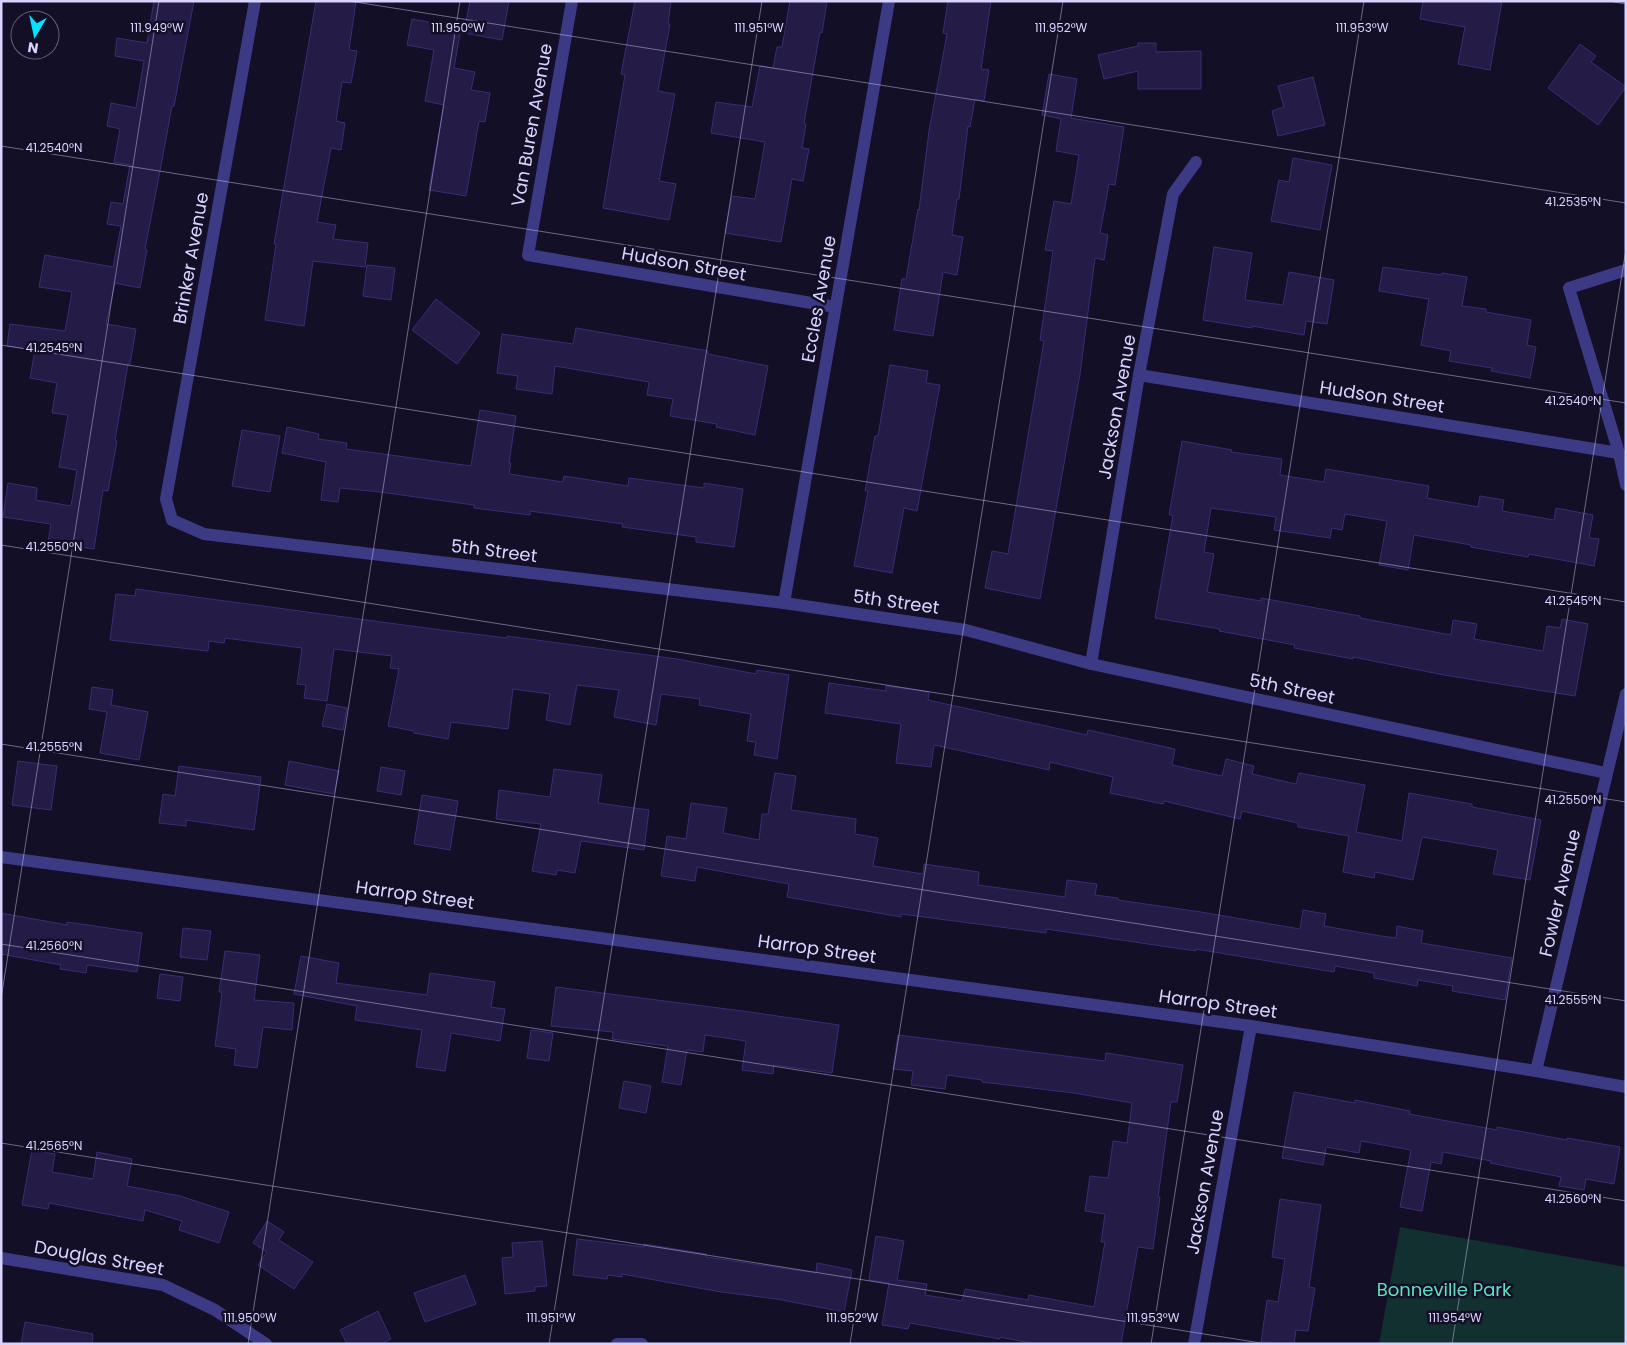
<svg xmlns="http://www.w3.org/2000/svg" width="1627" height="1345" font-family="Poppins,sans-serif">
  <style>
    .green { fill: #12302f }
    .building { fill: #241b47; stroke: #3b2d73 }
    .lines { fill: none; stroke-linecap: round; stroke-linejoin: round }
    .minor { stroke: #3d3a85; stroke-width: 12 }
    .ticks { fill: none; stroke: #d9d4ff; stroke-width: 1; stroke-opacity: 0.45 }
    .labels { text-anchor: middle; stroke-width: 5; stroke-linejoin: round; paint-order: stroke }
    .street-label { font-size: 18px; fill: #d9d4ff; stroke: #130f26 }
    .park-label { font-size: 18px; fill: #5fe0c0; stroke: #130f26 }
    .ticks-label { font-size: 12px; text-anchor: middle; fill: #d9d4ff; stroke: #130f26; stroke-width: 5; stroke-linejoin: round; paint-order: stroke }
  </style>
  <rect width="100%" height="100%" fill="#130f26"/>
  <!-- green -->
  <polygon class="green" points="1400,1227 1626,1267 1626,1344 1379,1344"/>
  <!-- building -->
  <g class="building">
    <polygon points="154,1 194,1 174,106 172,106 160,171 145,249 147,250 140,288 115,283 106,324 136,329 130,364 128,364 115,440 117,441 108,491 103,490 94,549 48,543 51,524 3,517 8,483 37,488 36,500 71,506 77,470 59,467 68,415 52,413 57,383 30,378 35,350 7,346 10,324 65,331 72,292 39,287 45,255 113,267 121,226 107,224 111,202 123,204 130,165 114,162 120,129 107,126 111,103 136,108 144,61 115,56 117,38 147,43"/>
    <polygon points="316,1 356,1 349,50 357,51 351,83 342,82 336,121 345,123 341,150 331,148 317,222 336,225 333,239 368,243 365,267 313,261 304,326 265,320 276,244 274,244"/>
    <polygon points="470,1 509,1 502,40 464,33"/>
    <polygon points="635,1 671,1 668,24 670,24 658,91 675,94 659,181 676,184 669,220 603,208 625,75 621,74"/>
    <polygon points="790,1 827,1 822,33 820,32 804,123 806,124 802,148 809,149 803,181 792,179 781,242 725,233 732,196 755,199 765,142 711,133 716,102 752,107 760,66 773,68 777,47 782,47"/>
    <polygon points="948,1 991,1 981,69 989,70 984,101 975,99 970,127 968,126 959,199 957,199 952,235 963,237 957,275 943,272 933,336 894,330 902,279 906,279 918,209 919,210 929,131 947,34 943,33"/>
    <polygon points="1423,1 1502,1 1490,70 1458,64 1465,27 1420,19"/>
    <polygon points="412,19 461,28 454,68 475,72 471,90 490,93 485,122 479,121 466,196 429,190 444,105 425,101 434,50 407,45"/>
    <polygon points="1138,43 1156,43 1156,52 1201,51 1201,89 1138,89 1138,71 1104,79 1098,55 1138,46"/>
    <polygon points="1580,44 1596,56 1591,62 1626,87 1598,125 1548,88"/>
    <polygon points="1049,74 1077,79 1071,118 1124,127 1115,185 1109,184 1100,233 1108,235 1104,260 1095,258 1080,374 1040,599 985,588 992,551 1008,554 1044,341 1040,340 1053,251 1045,250 1054,201 1071,204 1079,155 1056,151 1061,119 1042,115"/>
    <polygon points="1313,77 1325,125 1278,136 1272,111 1284,107 1278,86"/>
    <polygon points="1293,158 1332,165 1320,230 1271,221 1279,180 1289,182"/>
    <polygon points="1214,247 1252,253 1245,300 1283,305 1289,272 1334,280 1327,324 1306,321 1304,335 1252,326 1252,328 1203,320"/>
    <polygon points="367,265 395,268 391,300 363,296"/>
    <polygon points="1383,267 1442,275 1442,273 1467,277 1462,306 1486,309 1486,312 1531,320 1527,345 1536,347 1530,378 1491,371 1492,368 1449,361 1451,351 1421,345 1429,299 1379,291"/>
    <polygon points="436,299 480,333 457,364 412,330"/>
    <polygon points="576,328 708,351 708,354 768,366 755,435 716,427 717,424 670,416 673,399 647,395 649,382 555,366 552,394 516,389 518,376 497,373 502,334 573,344"/>
    <polygon points="890,365 928,371 926,383 940,385 917,511 904,508 892,573 854,566 868,491 865,491 875,436 878,436"/>
    <polygon points="480,410 516,416 509,463 511,463 509,474 563,482 564,476 628,486 629,478 704,488 704,483 743,489 734,547 696,542 696,537 622,527 623,524 530,511 530,515 474,508 474,505 380,492 340,488 338,502 321,500 326,462 282,453 287,427 319,434 318,439 347,443 346,449 471,466"/>
    <polygon points="242,430 280,436 270,492 232,486"/>
    <polygon points="1182,441 1232,450 1231,452 1282,459 1280,475 1324,482 1326,469 1429,486 1427,498 1478,507 1480,496 1504,500 1502,511 1554,520 1556,508 1593,515 1589,538 1599,539 1594,566 1529,554 1528,557 1471,547 1471,545 1414,535 1408,570 1379,565 1387,521 1345,514 1342,530 1332,528 1330,538 1274,530 1276,517 1211,508 1204,552 1214,554 1207,592 1261,601 1261,598 1360,616 1360,618 1451,635 1453,620 1477,624 1474,639 1543,651 1547,626 1560,628 1562,619 1588,624 1575,696 1444,675 1353,657 1353,659 1294,648 1295,645 1219,631 1220,629 1155,618 1173,515 1169,515"/>
    <polygon points="136,589 441,630 507,638 507,636 677,659 756,674 757,670 789,675 777,759 754,755 756,742 747,741 751,714 699,705 700,699 661,694 656,725 614,717 619,690 577,685 570,725 546,720 550,694 513,689 508,729 451,722 448,739 414,733 414,731 388,726 399,669 390,668 392,656 334,649 327,701 304,698 306,685 297,684 302,648 225,638 224,643 209,641 208,651 110,640 116,594 135,596"/>
    <polygon points="829,683 886,691 886,686 929,692 928,700 1087,735 1088,730 1175,749 1172,765 1222,776 1226,759 1254,766 1252,774 1296,784 1299,773 1365,785 1356,832 1402,841 1409,793 1472,804 1472,807 1541,820 1530,880 1493,874 1498,850 1422,837 1413,880 1375,872 1374,878 1343,872 1349,836 1298,827 1298,823 1242,811 1240,819 1164,801 1163,804 1110,793 1113,777 1050,762 1049,770 934,745 931,767 896,763 901,724 825,713"/>
    <polygon points="92,687 113,690 111,705 148,712 139,760 100,753 107,712 89,709"/>
    <polygon points="327,704 347,708 343,730 322,726"/>
    <polygon points="18,761 57,766 51,810 12,805"/>
    <polygon points="289,761 339,771 334,794 285,785"/>
    <polygon points="179,766 261,777 254,830 186,820 186,826 159,823 163,794 175,796"/>
    <polygon points="381,767 405,771 401,795 377,791"/>
    <polygon points="554,769 602,775 598,803 649,810 644,850 581,841 575,873 557,870 556,875 532,871 541,824 496,819 499,790 550,797"/>
    <polygon points="775,773 796,776 791,810 856,819 855,834 878,838 873,866 923,874 924,864 979,872 978,885 1065,897 1067,880 1097,884 1095,895 1118,898 1118,900 1201,912 1300,929 1303,910 1326,914 1324,926 1381,936 1396,938 1397,926 1423,931 1421,943 1512,958 1505,1000 1452,991 1453,986 1418,980 1417,986 1374,978 1374,973 1335,966 1334,972 1196,949 1196,951 1046,929 1046,933 901,914 901,917 787,897 789,884 697,867 695,881 661,876 667,836 686,839 691,803 727,808 723,833 759,840 762,814 768,814"/>
    <polygon points="422,795 458,801 450,850 414,844"/>
    <polygon points="1,913 67,925 67,922 142,933 137,972 87,965 86,973 60,969 61,965 1,954"/>
    <polygon points="183,928 211,931 207,960 180,957"/>
    <polygon points="225,951 260,955 254,1000 294,1003 292,1030 263,1027 257,1068 234,1065 236,1049 215,1046 222,992 219,992"/>
    <polygon points="301,956 339,963 336,983 427,995 430,973 495,982 491,1007 505,1009 500,1041 451,1033 445,1071 416,1067 422,1030 355,1020 357,1006 294,994"/>
    <polygon points="160,974 183,977 180,1001 157,998"/>
    <polygon points="556,987 750,1012 839,1025 832,1073 774,1065 773,1074 742,1070 746,1041 705,1035 703,1052 687,1050 681,1085 662,1082 668,1046 612,1039 613,1032 551,1026"/>
    <polygon points="531,1030 553,1033 549,1061 527,1058"/>
    <polygon points="898,1035 1105,1061 1106,1053 1183,1065 1177,1102 1171,1102 1158,1197 1160,1197 1153,1249 1138,1247 1121,1344 1035,1344 1000,1337 1000,1339 910,1323 908,1329 882,1325 889,1283 869,1280 876,1236 904,1241 897,1280 927,1284 925,1295 962,1301 965,1289 1028,1300 1029,1295 1094,1307 1105,1242 1101,1242 1105,1214 1085,1211 1090,1176 1108,1178 1113,1141 1127,1143 1132,1103 1074,1093 982,1082 982,1080 947,1075 945,1089 911,1085 913,1071 893,1069"/>
    <polygon points="624,1081 651,1086 646,1113 619,1108"/>
    <polygon points="1294,1092 1355,1103 1355,1100 1410,1111 1409,1114 1497,1130 1497,1127 1567,1140 1567,1138 1620,1147 1614,1184 1586,1179 1584,1190 1559,1186 1561,1177 1490,1163 1491,1161 1443,1152 1441,1164 1431,1162 1422,1211 1400,1207 1411,1150 1361,1141 1359,1153 1326,1147 1323,1165 1282,1158"/>
    <polygon points="32,1150 55,1154 52,1172 93,1179 97,1152 132,1159 127,1186 180,1196 229,1212 219,1243 179,1230 182,1221 145,1210 143,1221 49,1203 48,1209 22,1205"/>
    <polygon points="1280,1199 1321,1205 1309,1287 1315,1288 1308,1331 1296,1330 1294,1344 1261,1342 1267,1300 1278,1302 1285,1259 1272,1257"/>
    <polygon points="267,1221 284,1232 279,1240 313,1262 294,1289 258,1265 267,1252 253,1243"/>
    <polygon points="577,1239 644,1247 644,1244 706,1254 706,1257 816,1273 817,1263 852,1270 844,1312 777,1299 721,1292 622,1274 622,1277 608,1275 607,1279 573,1275"/>
    <polygon points="542,1241 547,1286 535,1287 535,1291 505,1294 502,1258 513,1257 512,1243"/>
    <polygon points="465,1275 476,1304 425,1322 414,1293"/>
    <polygon points="378,1311 391,1339 381,1344 347,1344 340,1330"/>
    <polygon points="25,1322 93,1334 92,1344 21,1344"/>
  </g>
  <g class="lines">
    <!-- minor -->
    <g class="minor">
      <polyline points="255,1 166,499 172,520 204,534 784,603 966,630 1091,664 1606,773"/>
      <polyline points="572,1 528,255 835,307"/>
      <polyline points="1626,270 1569,288 1619,453 1626,485"/>
      <polyline points="1139,375 1619,453"/>
      <polyline points="784,603 889,1"/>
      <polyline points="1091,664 1139,375 1173,194 1196,162"/>
      <polyline points="1,857 1251,1026 1536,1071 1626,1087"/>
      <polyline points="1536,1071 1626,694"/>
      <polyline points="1,1258 163,1285 215,1310 266,1344"/>
      <polyline points="617,1344 642,1344"/>
      <polyline points="1194,1344 1251,1026"/>
    </g>
  </g>
  <!-- ticks -->
  <path class="ticks" d="M 349,1 L 1626,203M 1609,1 L 1626,4M 1,146 L 1626,403M 1,345 L 1626,602M 1,545 L 1626,802M 1,744 L 1626,1001M 1,944 L 1626,1201M 1,999 L 159,1M 1,1143 L 1267,1344M 1,1343 L 8,1344M 248,1344 L 460,1M 549,1344 L 762,1M 850,1344 L 1063,1M 1151,1344 L 1364,1M 1452,1344 L 1626,249"/>
  <g class="labels">
    <!-- street labels -->
    <g class="street-label">
      <text transform="translate(532 125) rotate(-80)" y="6">Van Buren Avenue</text>
      <text transform="translate(191 258) rotate(-80)" y="6">Brinker Avenue</text>
      <text transform="translate(684 264) rotate(10)" y="6">Hudson Street</text>
      <text transform="translate(819 299) rotate(-80)" y="6">Eccles Avenue</text>
      <text transform="translate(1382 397) rotate(9)" y="6">Hudson Street</text>
      <text transform="translate(1117 407) rotate(-80)" y="6">Jackson Avenue</text>
      <text transform="translate(494 551) rotate(7)" y="6">5th Street</text>
      <text transform="translate(896 602) rotate(8)" y="6">5th Street</text>
      <text transform="translate(1292 689) rotate(12)" y="6">5th Street</text>
      <text transform="translate(1560 893) rotate(-77)" y="6">Fowler Avenue</text>
      <text transform="translate(415 895) rotate(8)" y="6">Harrop Street</text>
      <text transform="translate(817 949) rotate(8)" y="6">Harrop Street</text>
      <text transform="translate(1218 1004) rotate(8)" y="6">Harrop Street</text>
      <text transform="translate(1205 1182) rotate(-80)" y="6">Jackson Avenue</text>
      <text transform="translate(99 1258) rotate(10)" y="6">Douglas Street</text>
    </g>
    <!-- park labels -->
    <g class="park-label">
      <text x="1444" y="1296">Bonneville Park</text>
    </g>
  </g>
  <g class="ticks-label">
    <text x="157" y="32">111.949°W</text>
    <text x="458" y="32">111.950°W</text>
    <text x="759" y="32">111.951°W</text>
    <text x="1061" y="32">111.952°W</text>
    <text x="1362" y="32">111.953°W</text>
    <text x="54" y="152">41.2540°N</text>
    <text x="1573" y="206">41.2535°N</text>
    <text x="54" y="352">41.2545°N</text>
    <text x="1573" y="405">41.2540°N</text>
    <text x="54" y="551">41.2550°N</text>
    <text x="1573" y="605">41.2545°N</text>
    <text x="54" y="751">41.2555°N</text>
    <text x="1573" y="804">41.2550°N</text>
    <text x="54" y="950">41.2560°N</text>
    <text x="1573" y="1004">41.2555°N</text>
    <text x="54" y="1150">41.2565°N</text>
    <text x="1573" y="1203">41.2560°N</text>
    <text x="250" y="1322">111.950°W</text>
    <text x="551" y="1322">111.951°W</text>
    <text x="852" y="1322">111.952°W</text>
    <text x="1153" y="1322">111.953°W</text>
    <text x="1455" y="1322">111.954°W</text>
  </g>
  <!-- border -->
  <rect width="1627" height="1345" fill="none" stroke="#d9d4ff" stroke-width="5"/>
  <!-- north arrow -->
  <g transform="translate(35 35) rotate(189)"><circle r="24" fill="#130f26" stroke="#625e7d"/>
  <path d="M0-4L9 19L0 12L-9 19Z" fill="#00e5ff"/>
  <text y="-8" font-size="14" font-weight="bold" text-anchor="middle" fill="#d9d4ff">N</text>
  </g>
</svg>
